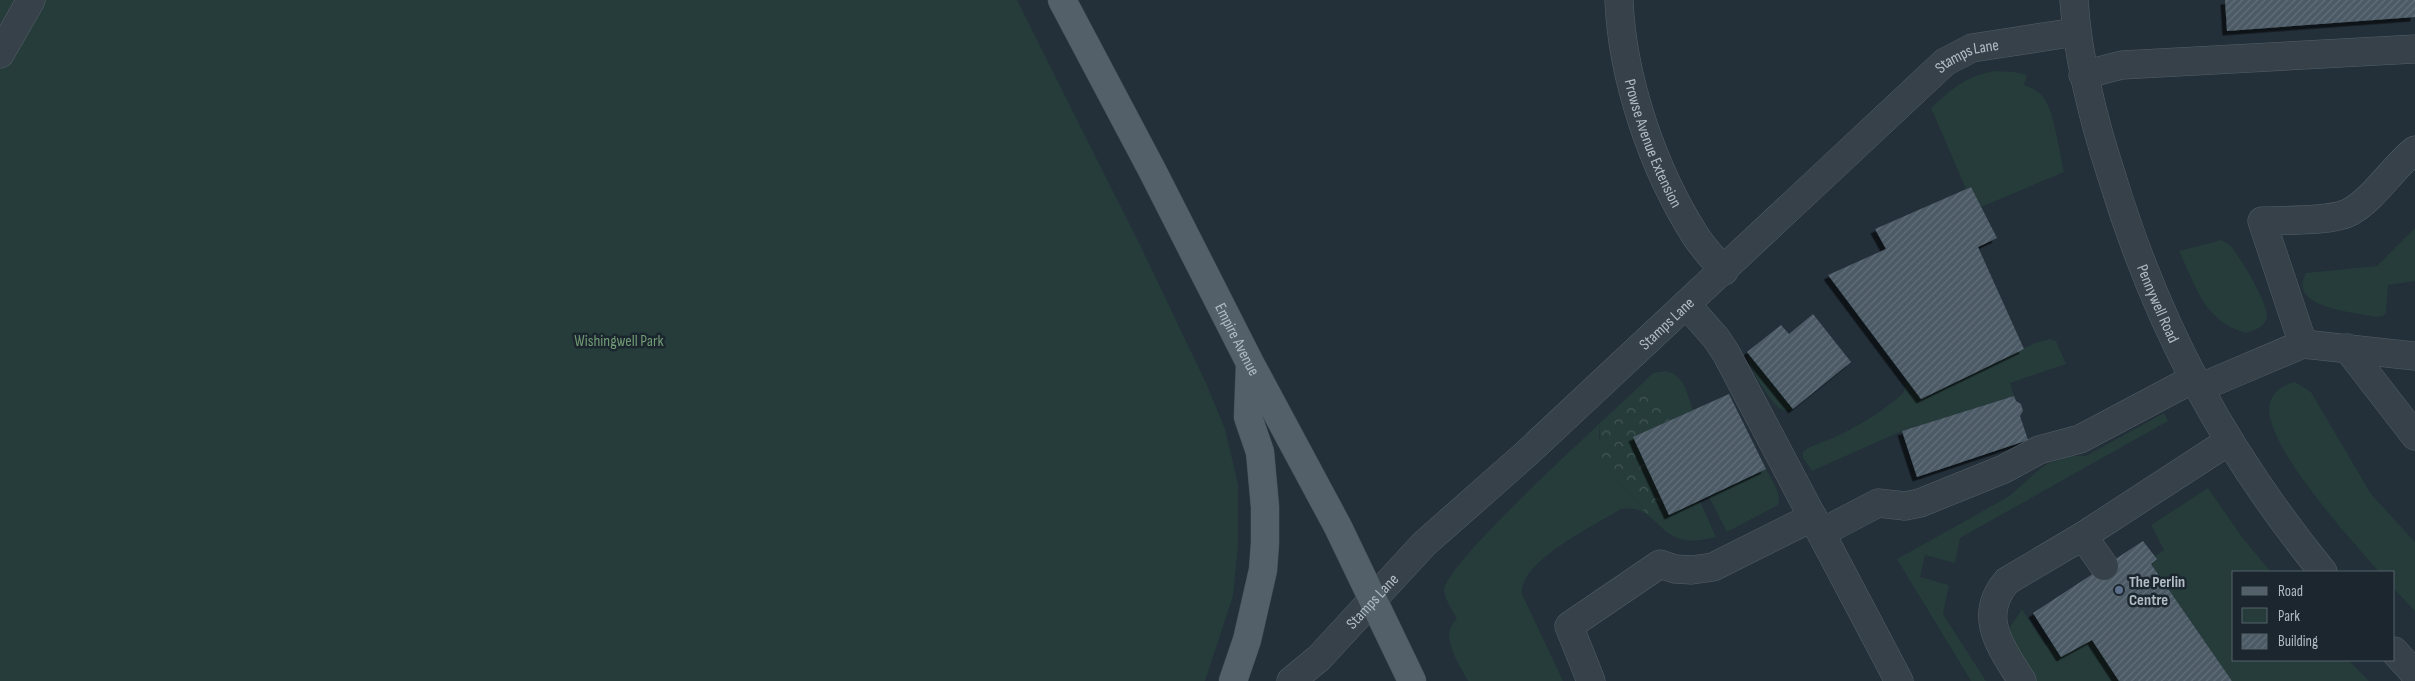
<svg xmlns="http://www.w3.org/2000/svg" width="2415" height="681" font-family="'Sofia Sans Condensed',sans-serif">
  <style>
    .green { fill: #253c3a }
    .forest { fill: url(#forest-crowns) }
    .building { fill: url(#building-hatch); filter: url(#shadow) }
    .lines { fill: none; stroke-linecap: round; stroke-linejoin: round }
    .minor-casing { stroke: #545f67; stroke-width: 29 }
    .major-casing { stroke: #3f4a52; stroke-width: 29 }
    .minor { stroke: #364149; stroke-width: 28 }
    .major { stroke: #546069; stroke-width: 28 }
    .service-dot { fill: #5c6f8a; stroke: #1b262e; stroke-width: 2 }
    .labels { text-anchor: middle; stroke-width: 5; stroke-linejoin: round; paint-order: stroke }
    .street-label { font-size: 16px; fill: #b1bcc5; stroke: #1b262e }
    .park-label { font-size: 16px; fill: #709a74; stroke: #1b262e }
    .poi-label { font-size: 16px; font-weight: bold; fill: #b1bcc5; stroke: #1b262e; text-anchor: start }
  </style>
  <defs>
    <pattern id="forest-crowns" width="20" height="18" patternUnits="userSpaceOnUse" patternTransform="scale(1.25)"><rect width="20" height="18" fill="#253c3a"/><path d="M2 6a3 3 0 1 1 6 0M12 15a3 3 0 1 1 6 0" fill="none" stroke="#425655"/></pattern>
    <pattern id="building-hatch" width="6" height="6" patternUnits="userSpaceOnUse" patternTransform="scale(1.25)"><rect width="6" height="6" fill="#4b5a65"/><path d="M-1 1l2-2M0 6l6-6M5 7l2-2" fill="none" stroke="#63707a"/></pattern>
    <filter id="shadow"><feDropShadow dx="-4.5" dy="4.5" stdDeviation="0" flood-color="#0009"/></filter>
  </defs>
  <rect width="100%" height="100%" fill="#232f39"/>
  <!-- green -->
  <g class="green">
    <polygon points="0,0 1017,0 1142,249 1206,383 1225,429 1238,484 1238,546 1233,596 1205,681 0,681"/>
    <path d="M 1994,71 L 2014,72 L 2027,75 L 2024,85 C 2032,88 2039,91 2044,98 C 2054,111 2060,155 2064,172 L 1981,207 L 1971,187 L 1966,189 L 1931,108 C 1954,87 1963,78 1994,71 Z"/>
    <path d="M 2415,228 L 2415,281 L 2388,285 L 2386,313 L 2383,316 L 2376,317 C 2355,312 2286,308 2306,273 L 2377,266 Z"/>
    <path d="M 2221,240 C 2224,242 2228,243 2231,246 C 2240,258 2268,302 2267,317 C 2266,326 2254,331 2246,333 C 2205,322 2196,287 2179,251 Z"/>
    <path d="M 2050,339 L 2056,341 L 2066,364 L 2010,383 L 2014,396 L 1902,431 L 1812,471 L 1803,458 L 1803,452 C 1812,444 1825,442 1835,437 C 1860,425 1884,411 1904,392 L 1906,380 L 1921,399 L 2035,343 Z"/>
    <path d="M 1747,352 L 1793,409 C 1786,412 1779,409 1775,404 C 1766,395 1747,364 1747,352 Z"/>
    <path d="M 1665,371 C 1685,374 1687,394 1693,410 L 1670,420 L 1664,403 L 1630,395 L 1653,373 Z"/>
    <path d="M 2295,382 L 2311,392 L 2371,494 L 2415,542 L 2415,611 L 2394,589 L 2394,572 L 2379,572 C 2349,537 2273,455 2269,411 C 2268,395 2282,385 2295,382 Z"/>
    <polygon points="2164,413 2168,421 1960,538 1955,563 1925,555 1920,577 1949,585 1943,614 1986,681 1971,681 1897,559 2008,497 2035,473 2047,464 2072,456 2086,456"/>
    <path d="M 1600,423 L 1599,437 L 1616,481 L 1634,496 L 1640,505 L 1659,510 L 1664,503 L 1670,515 L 1700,501 L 1716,537 C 1705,539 1693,543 1681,539 C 1657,533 1652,504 1621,509 C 1597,524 1518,562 1522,594 L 1563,681 L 1468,681 C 1459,664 1438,635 1457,619 C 1453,611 1445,600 1444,591 C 1442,568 1577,445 1600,423 Z"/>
    <path d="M 1766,469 C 1772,481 1782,493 1778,505 L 1727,532 L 1709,497 Z"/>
    <polygon points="2208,488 2242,537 2271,572 2234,572 2234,660 2348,660 2369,681 2232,681 2151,564 2157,559 2155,556 2164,550 2151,525"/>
    <polygon points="2022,609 2045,645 2051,641 2092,640 2119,681 2034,681 2009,635 2010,627"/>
  </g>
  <!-- forest -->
  <path class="forest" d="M 1630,395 L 1652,397 L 1664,403 L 1670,420 L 1634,437 L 1664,503 C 1658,510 1655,513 1646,513 L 1634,496 L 1616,481 L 1606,467 L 1600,453 L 1600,423 Z"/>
  <!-- building -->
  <g class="building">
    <polygon points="2225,0 2415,0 2415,17 2227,31"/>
    <polygon points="1971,187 1997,238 1978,247 2024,349 1921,399 1828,275 1886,249 1875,229"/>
    <polygon points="1813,314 1851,362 1793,409 1747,352 1781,325 1789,334"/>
    <polygon points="1729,394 1766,469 1669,515 1633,437"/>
    <polygon points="2014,396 2016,401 2021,404 2023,411 2020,416 2028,440 1917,477 1902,431"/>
    <polygon points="2143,541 2157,559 2151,564 2232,681 2119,681 2092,640 2061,657 2033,613"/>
  </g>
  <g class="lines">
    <!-- minor casing -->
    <g class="minor-casing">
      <g id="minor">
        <path id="s1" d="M 1619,0 C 1622,78 1653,169 1695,235 C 1703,248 1714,259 1724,271"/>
        <path id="s2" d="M 2074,0 C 2078,61 2093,119 2112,177 C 2158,328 2224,450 2323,572"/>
        <polyline points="0,54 31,0"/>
        <polyline points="2083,75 2122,65 2415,49"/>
        <polyline points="1687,305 1716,338 1726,353 1899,681"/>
        <path d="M 2303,344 L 2262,221 C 2284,220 2332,222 2350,212 C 2376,197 2392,168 2415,150"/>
        <polyline points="2347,348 2415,436"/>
        <polyline points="2199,388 2303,344 2415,356"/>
        <polyline points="1821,533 1878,503 1905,506 1920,503 2004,469 2039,450 2080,439 2193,379"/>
        <polyline points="2083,536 2104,566"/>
        <polyline points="2394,651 2415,674"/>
        <path id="s3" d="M 1291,681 L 1319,658 L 1424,544 L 1526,454 L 1945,62 L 1972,48 L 2076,32"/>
        <polyline points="1591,681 1569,626 1660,564 1675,569 1692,570 1713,567 1813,517"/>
        <path d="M 2022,681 C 2002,648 1976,617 2007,581 L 2083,536 L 2229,441"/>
      </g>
    </g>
    <!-- major casing -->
    <g class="major-casing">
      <g id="major">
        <path id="s4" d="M 1062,0 L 1152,170 L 1250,363 L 1338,527 L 1412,681"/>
        <polyline points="1233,681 1247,640 1263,570 1265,543 1265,507 1260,452 1248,417 1250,364"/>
      </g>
    </g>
    <!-- minor -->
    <use href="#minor" class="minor"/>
    <!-- major -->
    <use href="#major" class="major"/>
  </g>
  <!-- markers -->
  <circle class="service-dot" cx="2119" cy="590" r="5"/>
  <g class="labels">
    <!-- street labels -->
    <g class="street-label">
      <text dy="6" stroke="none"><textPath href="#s3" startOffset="924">Stamps Lane</textPath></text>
      <text dy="6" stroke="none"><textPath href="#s1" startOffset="148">Prowse Avenue Extension</textPath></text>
      <text dy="6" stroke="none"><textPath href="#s2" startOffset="316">Pennywell Road</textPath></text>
      <text dy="6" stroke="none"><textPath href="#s3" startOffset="519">Stamps Lane</textPath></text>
      <text dy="6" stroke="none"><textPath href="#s4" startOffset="382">Empire Avenue</textPath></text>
      <text dy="6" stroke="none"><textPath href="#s3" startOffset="114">Stamps Lane</textPath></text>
    </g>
    <!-- park labels -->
    <g class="park-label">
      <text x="619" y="346">Wishingwell Park</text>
    </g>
    <!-- poi labels -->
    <g class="poi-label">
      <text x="2129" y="587">The Perlin<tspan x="2129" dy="18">Centre</tspan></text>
    </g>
  </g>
  <!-- legend -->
  <rect x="2232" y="571" width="162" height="90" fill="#1b262e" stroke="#57626a"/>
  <rect x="2242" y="587" width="25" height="8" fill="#546069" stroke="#57626a"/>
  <text x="2278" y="596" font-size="15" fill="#b1bcc5">Road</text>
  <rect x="2242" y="608" width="25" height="15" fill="#253c3a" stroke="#57626a"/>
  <text x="2278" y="621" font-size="15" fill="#b1bcc5">Park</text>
  <rect x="2242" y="634" width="25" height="15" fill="url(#building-hatch)" stroke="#57626a"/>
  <text x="2278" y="646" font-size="15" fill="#b1bcc5">Building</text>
</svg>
